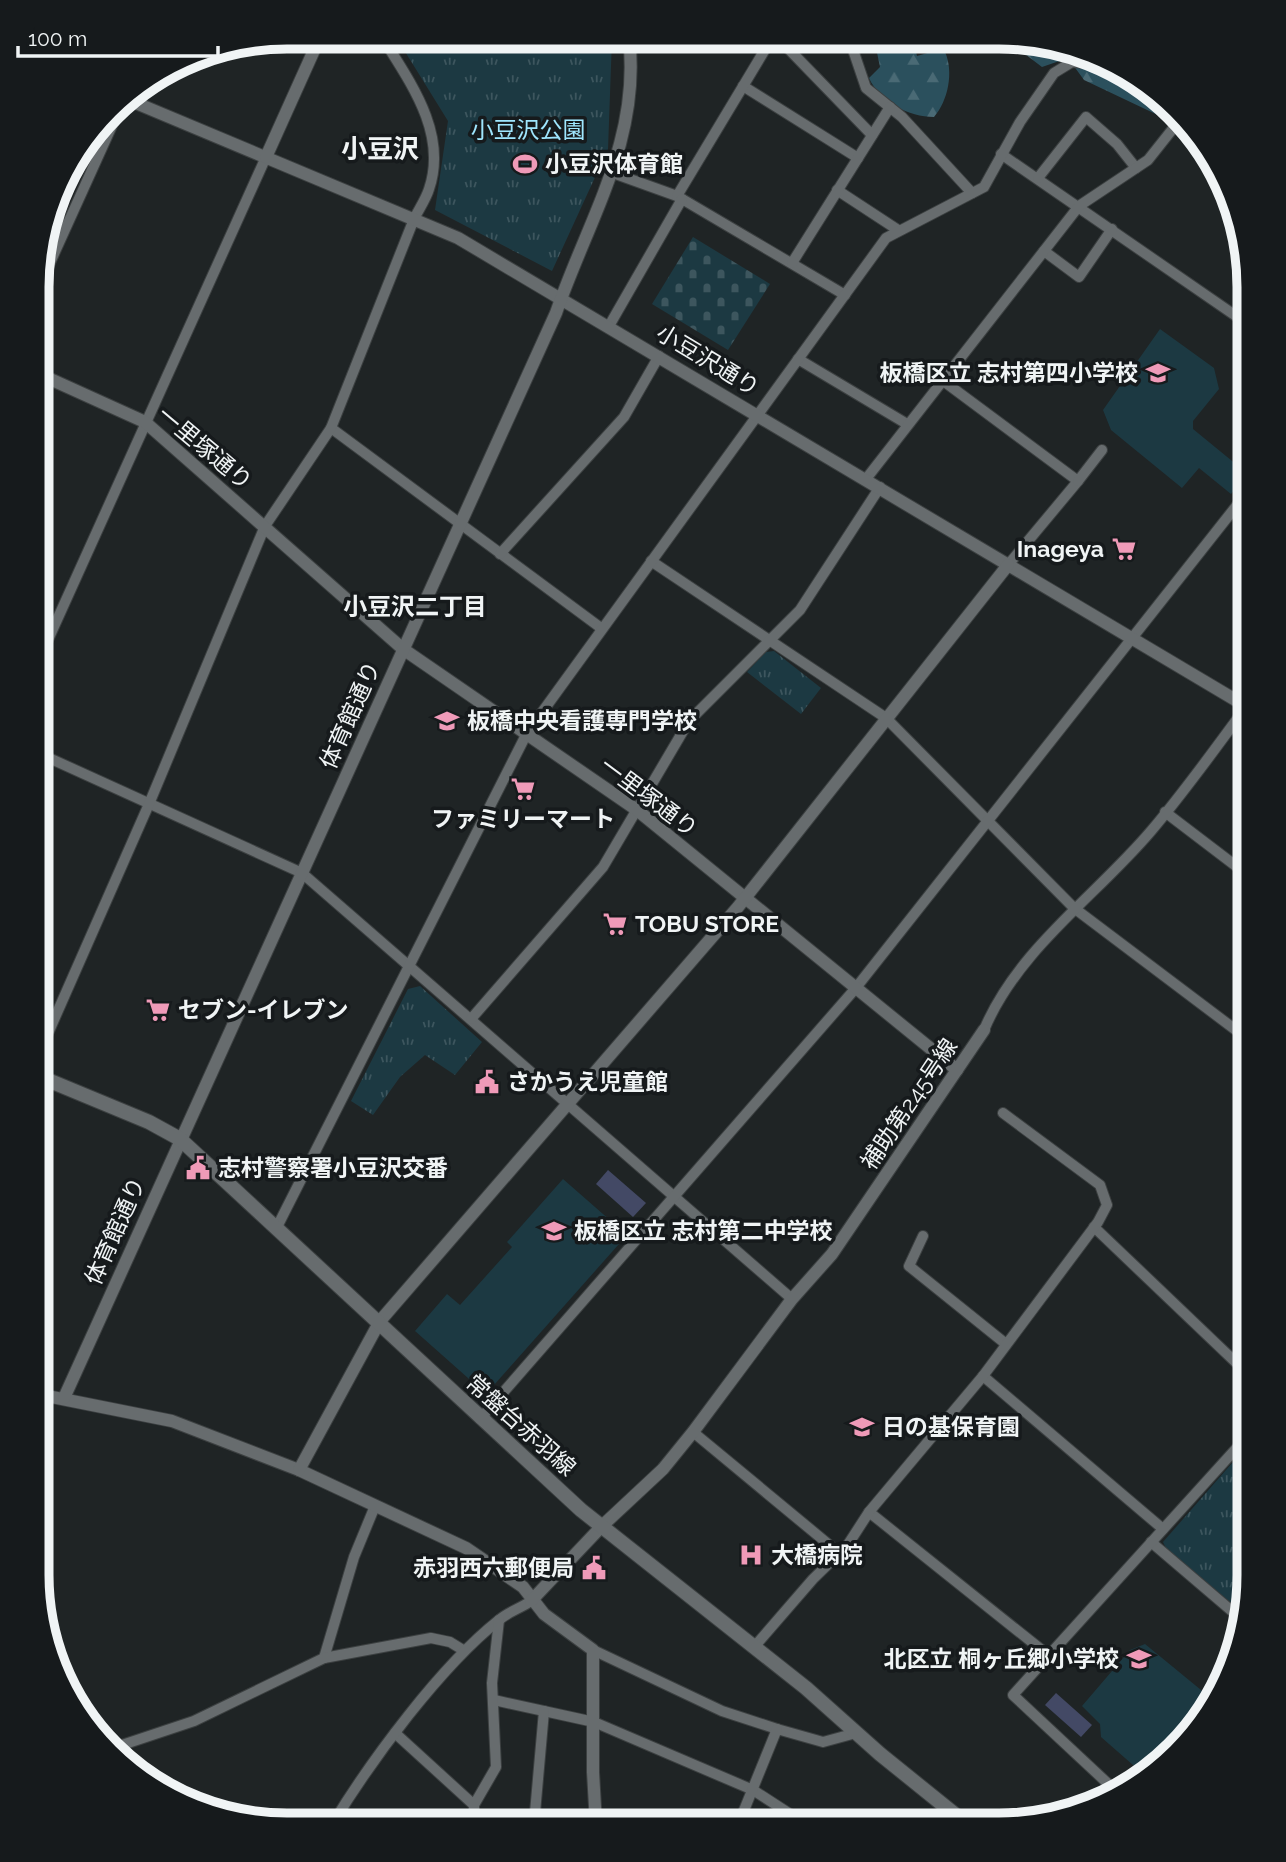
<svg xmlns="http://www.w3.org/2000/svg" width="1286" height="1862" font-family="Raleway,'Noto Sans JP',sans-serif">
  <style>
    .grass { fill: #1c3942 }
    .forest { fill: url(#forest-firs) }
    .cemetery { fill: url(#cemetery-stones) }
    .park { fill: url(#park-tufts) }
    .water { fill: #434965 }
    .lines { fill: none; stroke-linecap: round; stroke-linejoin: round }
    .minor-casing { stroke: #3c4041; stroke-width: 12 }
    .tertiary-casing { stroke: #3c4041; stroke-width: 14 }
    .secondary-casing { stroke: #3c4041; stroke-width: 16 }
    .minor { stroke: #676c6e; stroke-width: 10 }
    .tertiary { stroke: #676c6e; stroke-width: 12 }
    .secondary { stroke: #676c6e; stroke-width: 14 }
    .labels { text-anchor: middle; stroke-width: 7; stroke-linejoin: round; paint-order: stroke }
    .park-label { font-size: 23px; fill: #9fe6fe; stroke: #161a1c }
    .poi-label { font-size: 23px; font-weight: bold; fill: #f0f4f5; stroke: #161a1c; text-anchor: start }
    .street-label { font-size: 23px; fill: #f0f4f5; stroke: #161a1c }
    .neighbourhood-label { font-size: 24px; font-weight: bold; fill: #f0f4f5; stroke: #161a1c }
    .quarter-label { font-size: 26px; font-weight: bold; fill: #f0f4f5; stroke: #161a1c }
    .rim { fill: none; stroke: #f0f4f5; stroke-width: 9 }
  </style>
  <defs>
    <pattern id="forest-firs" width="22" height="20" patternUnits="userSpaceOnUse" patternTransform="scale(1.75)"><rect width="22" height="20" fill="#2b505d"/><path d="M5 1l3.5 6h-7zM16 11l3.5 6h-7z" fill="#4a6a75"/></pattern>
    <pattern id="cemetery-stones" width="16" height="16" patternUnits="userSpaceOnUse" patternTransform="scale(1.75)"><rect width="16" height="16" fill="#1c3942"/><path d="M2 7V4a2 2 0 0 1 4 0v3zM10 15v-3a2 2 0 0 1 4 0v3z" fill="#3d565e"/></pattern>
    <pattern id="park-tufts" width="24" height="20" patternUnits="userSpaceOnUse" patternTransform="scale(1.75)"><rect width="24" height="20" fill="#1c3942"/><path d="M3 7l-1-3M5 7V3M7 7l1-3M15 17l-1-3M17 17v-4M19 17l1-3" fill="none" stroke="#3d565e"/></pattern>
  </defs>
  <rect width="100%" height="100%" fill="#1f2425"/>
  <!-- grass -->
  <g class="grass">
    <polygon points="1160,329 1214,368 1219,389 1193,421 1193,429 1248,474 1231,494 1199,468 1182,488 1111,430 1103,410"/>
    <polygon points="563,1179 627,1235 486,1394 415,1331 447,1294 460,1305 512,1247 507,1242"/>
    <polygon points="1145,1644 1212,1699 1207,1715 1141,1772 1101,1737 1100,1724 1082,1706 1130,1650"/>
  </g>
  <!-- forest -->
  <g class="forest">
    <path d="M 874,38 L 913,39 L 917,56 L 938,50 L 945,52 C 954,72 948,101 934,117 C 909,117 880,102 869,78 L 880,67 Z"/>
    <polygon points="997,39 1032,39 1151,88 1183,127 1084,80 1068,58 1042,67 1013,45"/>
  </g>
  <!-- cemetery -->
  <polygon class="cemetery" points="693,237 770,284 728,350 652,304"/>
  <!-- park -->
  <g class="park">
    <polygon points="396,37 612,38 608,149 552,271 435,210 448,121"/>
    <polygon points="774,651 821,688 801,714 747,672 766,652"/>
    <polygon points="420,986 482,1042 455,1075 425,1055 400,1077 373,1115 351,1101 408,989"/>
    <polygon points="1247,1453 1249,1592 1242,1612 1166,1548 1163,1542 1240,1454"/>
  </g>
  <!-- water -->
  <g class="water">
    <polygon points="608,1170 646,1203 633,1217 596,1184"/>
    <polygon points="1056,1693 1092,1725 1081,1737 1045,1705"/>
  </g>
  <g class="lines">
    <!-- minor casing -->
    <g class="minor-casing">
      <g id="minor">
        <polyline points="778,38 872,135"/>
        <polyline points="849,38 866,88 902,117 972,193"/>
        <polyline points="743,86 858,158"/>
        <polyline points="1001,154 1249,325"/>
        <polyline points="613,173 677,196 845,295"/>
        <polyline points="1038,178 1086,117 1117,144 1136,168"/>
        <polyline points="837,190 898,230"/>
        <polyline points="677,196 772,38"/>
        <polyline points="1044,251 1079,277 1112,229"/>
        <polyline points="792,263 890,107"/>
        <polyline points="39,287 125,97"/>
        <polyline points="609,326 682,199"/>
        <polyline points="798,359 907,424"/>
        <polyline points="942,380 1078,481 1008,565"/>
        <polyline points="331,428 601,628"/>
        <polyline points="866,479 1079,206 1148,160 1175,126"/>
        <polyline points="1078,481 1102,450"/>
        <polyline points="500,554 624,417 659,356"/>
        <polyline points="651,561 886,718 1074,908 1249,1040"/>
        <polyline points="38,662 266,157"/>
        <polyline points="38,753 302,873 792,1299"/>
        <polyline points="1165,812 1249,876"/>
        <polyline points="471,1019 603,867 689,721 800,610 880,487"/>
        <path d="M 984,1030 C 1018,949 1096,896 1151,831 C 1186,790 1217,746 1249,703"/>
        <path d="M 38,1056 L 149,804 L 265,526 L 331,428 L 414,219 C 419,209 426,199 429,189 C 448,133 410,82 382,37"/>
        <polyline points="277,1227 527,733 886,238 984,187 1020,122 1054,73 1072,62 1089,63"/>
        <polyline points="1094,1227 1249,1375"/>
        <polyline points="923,1236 909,1266 1006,1344"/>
        <polyline points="983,1376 1163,1529"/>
        <polyline points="480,1419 855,989 1249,490"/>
        <polyline points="693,1432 839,1553"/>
        <polyline points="869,1512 1048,1655"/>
        <polyline points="1151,1542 1240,1618"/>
        <polyline points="755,1646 813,1579 847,1546 869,1512 983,1376 1098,1222 1107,1205 1100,1185 1003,1113"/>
        <polyline points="593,1650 722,1711 777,1729 823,1742 856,1733"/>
        <polyline points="324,1658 354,1557 375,1506"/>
        <polyline points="494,1700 594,1722 753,1790 807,1825"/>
        <polyline points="395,1733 474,1805"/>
        <polyline points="116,1747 194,1721 324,1658 431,1638 450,1642 463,1650"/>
        <polyline points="1118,1793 1013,1695 1243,1441 1249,1446"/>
        <path d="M 333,1823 C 372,1759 441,1666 499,1620 C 508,1612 521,1608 531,1601"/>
        <polyline points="474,1824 474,1805 496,1767 492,1683 499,1620"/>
        <polyline points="534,1824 544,1711"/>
        <polyline points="738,1825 777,1729"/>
      </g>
    </g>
    <!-- tertiary casing -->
    <g class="tertiary-casing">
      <g id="tertiary">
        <polyline points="124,98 458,238 1249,708"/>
        <polyline points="266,157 320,37"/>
        <polyline points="39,374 145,422 403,649 637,810 957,1070"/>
        <polyline points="37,1394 172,1421 299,1470 466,1548 523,1587 544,1614 593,1650 593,1772 596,1824"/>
        <path d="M 64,1398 L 556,313 C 588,220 641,140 629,38"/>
        <polyline points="299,1470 380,1321 738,907 1008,565"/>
        <polyline points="531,1601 602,1526 663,1469 693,1432 792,1299 832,1254 984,1030"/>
      </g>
    </g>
    <!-- secondary casing -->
    <g class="secondary-casing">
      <polyline id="secondary" points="38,1076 149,1122 180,1139 581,1510 806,1688 880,1754 968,1825"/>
    </g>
    <!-- minor -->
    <use href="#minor" class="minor"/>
    <!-- tertiary -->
    <use href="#tertiary" class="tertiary"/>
    <!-- secondary -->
    <use href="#secondary" class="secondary"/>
  </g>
  <!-- icons -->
  <defs>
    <g id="stadium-bare" transform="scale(1.89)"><path d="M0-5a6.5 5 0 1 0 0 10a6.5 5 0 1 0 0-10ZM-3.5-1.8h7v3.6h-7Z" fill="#ef9ab8" stroke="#161a1c" stroke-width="2.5" paint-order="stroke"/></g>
    <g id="school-bare" transform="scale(1.89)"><path d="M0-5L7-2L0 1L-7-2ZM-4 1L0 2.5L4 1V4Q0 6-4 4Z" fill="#ef9ab8" stroke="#161a1c" stroke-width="2.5" paint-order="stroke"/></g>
    <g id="supermarket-bare" transform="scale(1.89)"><path d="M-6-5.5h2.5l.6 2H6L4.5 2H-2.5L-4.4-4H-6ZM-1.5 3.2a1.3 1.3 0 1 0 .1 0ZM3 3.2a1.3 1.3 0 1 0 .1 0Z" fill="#ef9ab8" stroke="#161a1c" stroke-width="2.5" paint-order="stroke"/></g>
    <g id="university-bare" transform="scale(1.89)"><path d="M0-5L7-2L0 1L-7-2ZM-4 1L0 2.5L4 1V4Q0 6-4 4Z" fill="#ef9ab8" stroke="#161a1c" stroke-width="2.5" paint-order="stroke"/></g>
    <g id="civic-bare" transform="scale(1.89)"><path d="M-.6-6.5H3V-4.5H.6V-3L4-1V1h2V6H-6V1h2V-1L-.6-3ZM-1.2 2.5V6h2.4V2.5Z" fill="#ef9ab8" stroke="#161a1c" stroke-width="2.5" paint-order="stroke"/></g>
    <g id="hospital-bare" transform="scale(1.89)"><path d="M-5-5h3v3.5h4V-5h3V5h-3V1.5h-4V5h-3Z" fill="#ef9ab8" stroke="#161a1c" stroke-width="2.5" paint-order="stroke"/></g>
  </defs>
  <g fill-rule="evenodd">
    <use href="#stadium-bare" x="525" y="164"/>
    <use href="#school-bare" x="1158" y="373"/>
    <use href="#supermarket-bare" x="1124" y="549"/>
    <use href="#university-bare" x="447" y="721"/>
    <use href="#supermarket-bare" x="523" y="789"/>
    <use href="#supermarket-bare" x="615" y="924"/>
    <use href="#supermarket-bare" x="158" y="1010"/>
    <use href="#civic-bare" x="487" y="1082"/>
    <use href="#civic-bare" x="198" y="1168"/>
    <use href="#school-bare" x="554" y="1231"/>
    <use href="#school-bare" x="862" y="1427"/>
    <use href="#hospital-bare" x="751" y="1555"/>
    <use href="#civic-bare" x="594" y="1568"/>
    <use href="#school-bare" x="1139" y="1659"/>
  </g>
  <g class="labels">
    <!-- park labels -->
    <g class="park-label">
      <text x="528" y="138">小豆沢公園</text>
    </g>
    <!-- poi labels -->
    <g class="poi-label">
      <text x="545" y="172">小豆沢体育館</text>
      <text x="1138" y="381" text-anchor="end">板橋区立 志村第四小学校</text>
      <text x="1104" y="557" text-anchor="end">Inageya</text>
      <text x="467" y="729">板橋中央看護専門学校</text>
      <text x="523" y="827" text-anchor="middle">ファミリーマート</text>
      <text x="635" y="932">TOBU STORE</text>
      <text x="178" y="1018">セブン-イレブン</text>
      <text x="507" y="1090">さかうえ児童館</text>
      <text x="218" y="1176">志村警察署小豆沢交番</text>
      <text x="574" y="1239">板橋区立 志村第二中学校</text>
      <text x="882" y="1435">日の基保育園</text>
      <text x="771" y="1563">大橋病院</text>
      <text x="574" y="1576" text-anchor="end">赤羽西六郵便局</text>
      <text x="1119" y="1667" text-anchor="end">北区立 桐ヶ丘郷小学校</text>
    </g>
    <!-- street labels -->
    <g class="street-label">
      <text transform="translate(708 360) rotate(31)" y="8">小豆沢通り</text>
      <text transform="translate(205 448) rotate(40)" y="8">一里塚通り</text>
      <text transform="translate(350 715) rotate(-66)" y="8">体育館通り</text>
      <text transform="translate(649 797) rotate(37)" y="8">一里塚通り</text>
      <text transform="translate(909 1104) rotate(-56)" y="8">補助第245号線</text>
      <text transform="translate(115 1231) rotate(-66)" y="8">体育館通り</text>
      <text transform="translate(521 1425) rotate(42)" y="8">常盤台赤羽線</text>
    </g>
    <!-- neighbourhood labels -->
    <g class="neighbourhood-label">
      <text x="415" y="615">小豆沢二丁目</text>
    </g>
    <!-- quarter labels -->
    <g class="quarter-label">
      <text x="380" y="158">小豆沢</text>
    </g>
  </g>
  <!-- crop -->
  <path d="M0 0H1286V1862H0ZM287 49H999A238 238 0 0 1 1237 287V1575A238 238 0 0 1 999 1813H287A238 238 0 0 1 49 1575V287A238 238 0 0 1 287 49Z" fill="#161a1c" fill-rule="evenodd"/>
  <path class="rim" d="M287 49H999A238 238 0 0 1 1237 287V1575A238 238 0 0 1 999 1813H287A238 238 0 0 1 49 1575V287A238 238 0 0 1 287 49Z"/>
  <!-- scale -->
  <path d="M18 46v10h200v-10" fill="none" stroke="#f0f4f5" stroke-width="3.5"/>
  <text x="28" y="46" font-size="21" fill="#f0f4f5" stroke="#161a1c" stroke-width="5" paint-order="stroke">100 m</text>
</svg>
